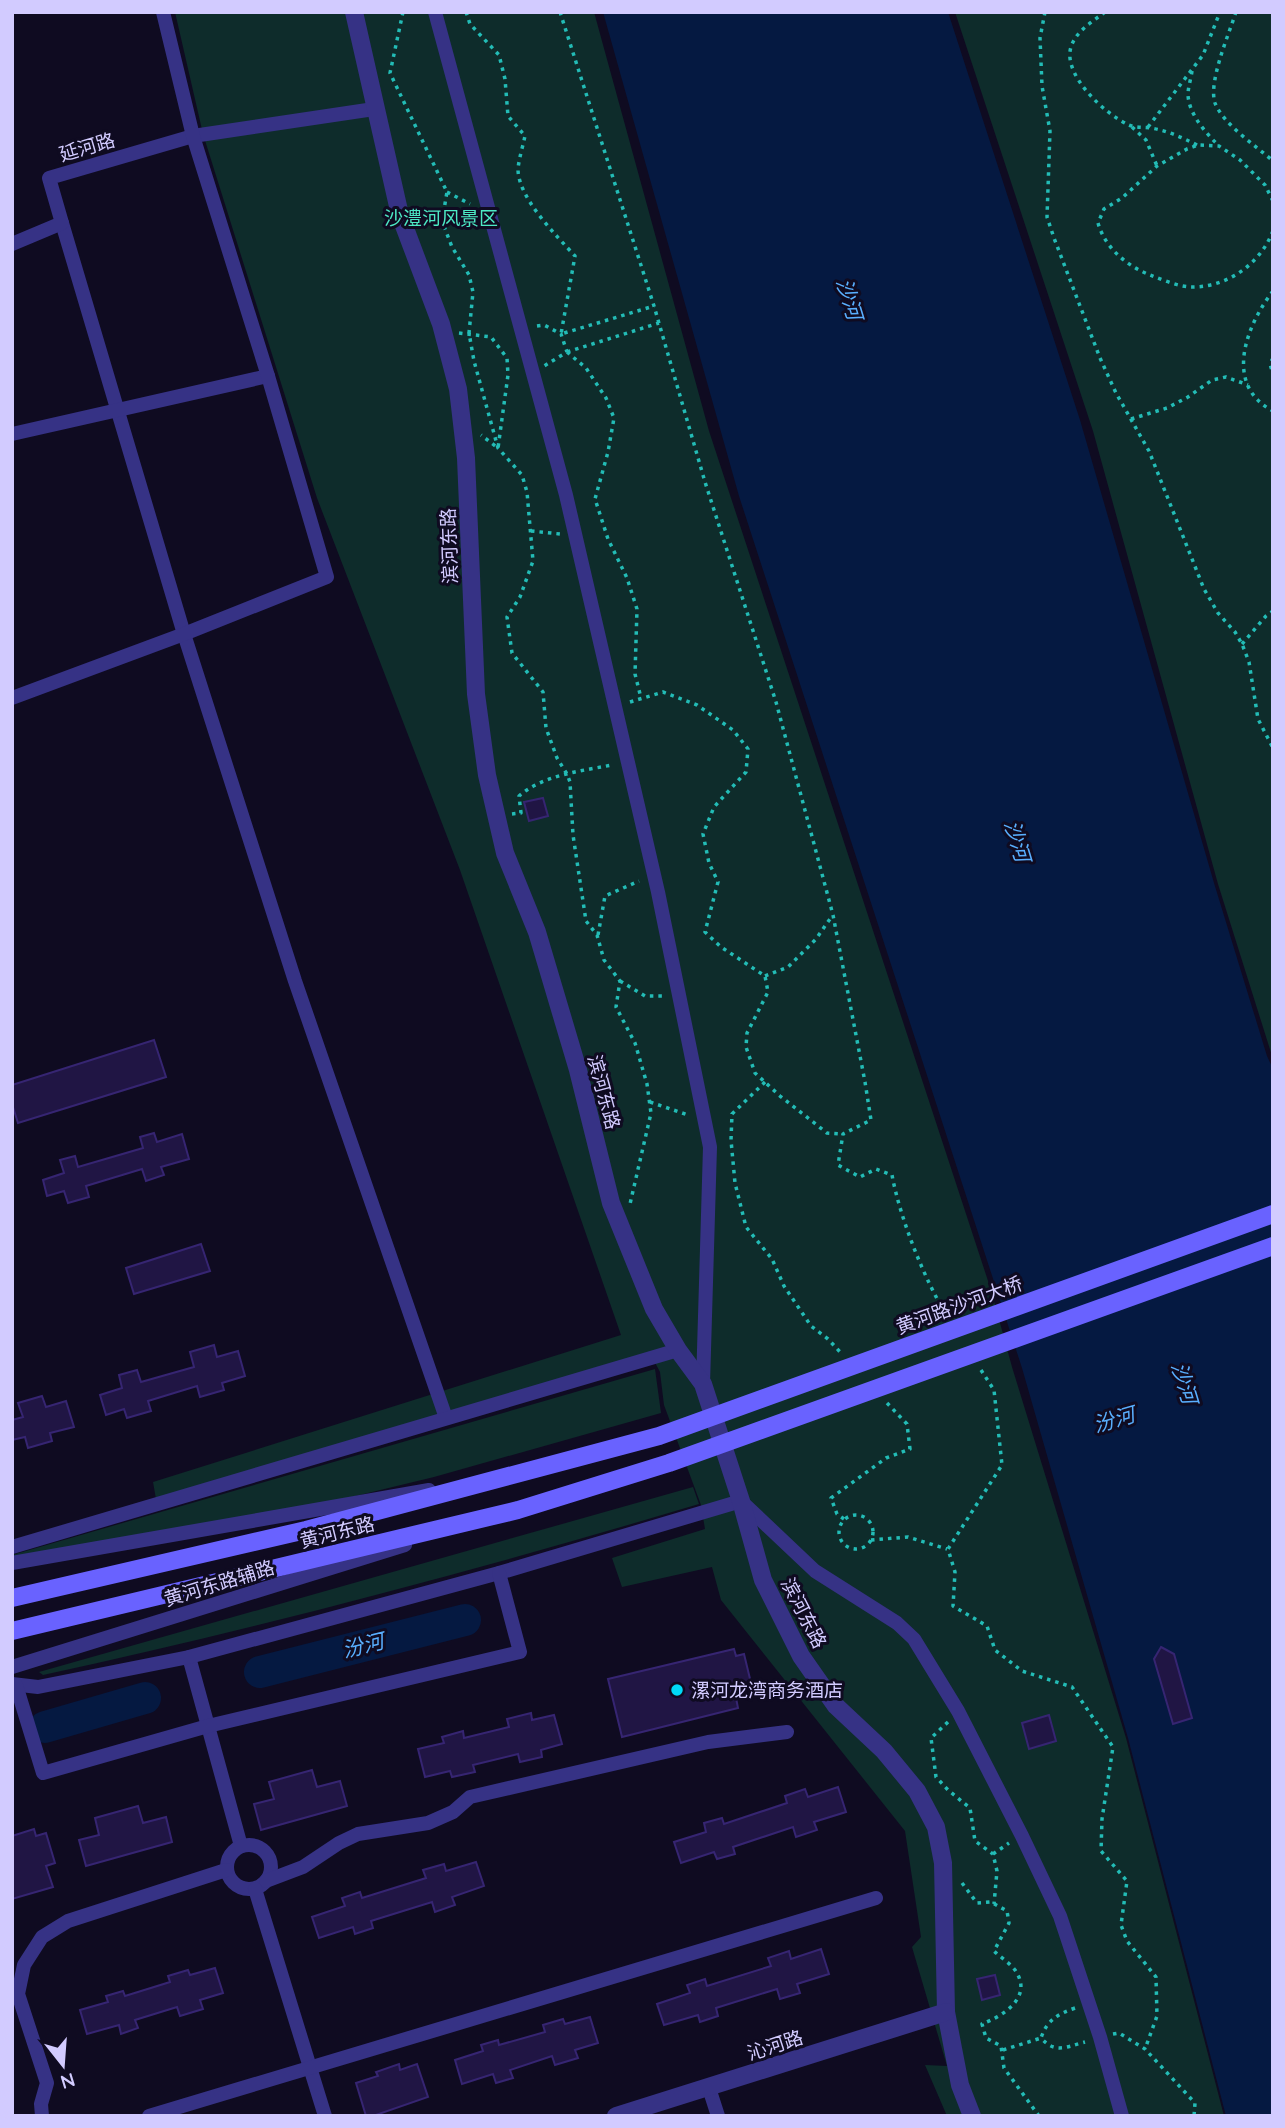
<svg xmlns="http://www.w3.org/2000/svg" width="1285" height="2128" font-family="Quicksand,'Noto Sans SC',sans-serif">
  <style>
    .green { fill: #0e2c2b }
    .water { fill: #051941 }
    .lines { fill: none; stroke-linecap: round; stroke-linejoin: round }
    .river { stroke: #051941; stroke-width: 32 }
    .building { fill: #201544; stroke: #362572; stroke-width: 2 }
    .path { stroke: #23bcb6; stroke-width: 3.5; stroke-dasharray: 3.5 5; stroke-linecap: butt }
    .minor { stroke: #363285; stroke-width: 14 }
    .tertiary { stroke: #363285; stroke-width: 18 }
    .secondary { stroke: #6962ff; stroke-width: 18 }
    .poi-dot { fill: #00d9f6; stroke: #0f0b21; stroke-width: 2.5 }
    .labels { text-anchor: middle; stroke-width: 6; stroke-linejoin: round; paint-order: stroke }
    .street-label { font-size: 19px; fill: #d2cbff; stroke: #0f0b21 }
    .park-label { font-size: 19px; fill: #4de9c5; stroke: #0f0b21 }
    .poi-label { font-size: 19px; fill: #d2cbff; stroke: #0f0b21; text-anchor: start }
    .water-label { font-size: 21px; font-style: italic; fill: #59afff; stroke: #0f0b21 }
  </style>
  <rect width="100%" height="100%" fill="#0f0b21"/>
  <!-- green -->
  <g class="green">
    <polygon points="175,12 594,12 709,431 991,1290 1012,1367 1126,1738 1224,2116 947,2116 925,2065 947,2066 912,1947 921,1937 905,1831 721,1600 712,1567 622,1587 612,1558 705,1529 701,1505 664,1405 660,1372 650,1353 156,1499 153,1482 621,1335 460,870 317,498 203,134"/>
    <polygon points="955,12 1273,12 1273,1059 1218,884 1093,431"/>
    <polygon points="655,1369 661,1413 434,1477 310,1507 12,1560 12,1555"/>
    <path d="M 693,1487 L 699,1504 C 482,1569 263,1627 43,1675 L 39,1672 Z"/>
  </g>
  <!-- water -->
  <polygon class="water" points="603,12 948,12 1080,420 1214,883 1267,1056 1273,1069 1273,2116 1226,2116 1128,1738 1022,1368 739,496"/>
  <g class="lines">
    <!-- river -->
    <g class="river">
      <polyline points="260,1672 465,1620"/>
      <polyline points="45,1727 145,1698"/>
    </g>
  </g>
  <!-- building -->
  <g class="building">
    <polygon points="543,798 548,816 529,821 524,802"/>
    <polygon points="154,1040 166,1077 18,1123 12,1104 12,1085"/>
    <polygon points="154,1133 157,1142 182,1134 189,1159 161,1167 164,1175 146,1181 142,1169 86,1186 89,1197 68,1203 64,1191 47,1196 43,1180 64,1173 60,1160 75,1156 78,1167 143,1148 140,1137"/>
    <polygon points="201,1244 210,1271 134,1294 126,1268"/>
    <polygon points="214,1345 217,1357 238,1351 245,1376 222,1383 224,1390 200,1397 197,1386 148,1401 151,1411 127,1418 124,1409 106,1415 100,1395 122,1388 119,1375 137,1370 141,1382 194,1367 190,1352"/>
    <polygon points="42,1396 46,1407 66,1401 74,1427 50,1433 52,1441 28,1448 25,1437 12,1440 12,1420 23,1417 18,1403"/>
    <polygon points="1161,1647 1174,1654 1192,1718 1173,1724 1154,1659"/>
    <polygon points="734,1649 736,1656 744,1654 751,1683 742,1685 745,1696 736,1698 738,1708 622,1737 608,1679"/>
    <polygon points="531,1713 532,1720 554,1715 562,1744 541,1750 542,1757 520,1762 518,1754 473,1765 475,1772 452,1777 450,1771 425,1777 418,1749 444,1743 442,1737 463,1731 464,1738 509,1727 507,1719"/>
    <polygon points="1049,1715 1056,1741 1029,1749 1022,1723"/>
    <polygon points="312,1770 317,1787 340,1781 347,1806 261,1830 254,1804 274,1799 269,1782"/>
    <polygon points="838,1787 846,1812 814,1822 817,1830 796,1837 793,1827 733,1847 735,1854 717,1859 714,1852 681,1863 674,1842 706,1832 704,1823 722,1818 724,1824 787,1803 785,1796 805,1789 808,1797"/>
    <polygon points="138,1806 143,1823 166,1817 172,1842 86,1866 79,1840 99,1835 95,1818"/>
    <polygon points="34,1829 36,1836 46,1833 55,1863 46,1866 53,1887 12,1899 12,1836"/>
    <polygon points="476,1862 484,1886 452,1897 455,1905 435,1912 432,1902 371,1921 373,1928 355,1934 353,1927 319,1938 312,1917 345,1906 342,1898 360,1892 362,1898 426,1878 423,1870 444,1864 446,1871"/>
    <polygon points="821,1949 829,1974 797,1984 800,1993 780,1999 777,1989 716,2008 718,2016 700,2022 698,2015 664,2025 657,2004 690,1993 687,1985 705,1979 707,1986 771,1966 768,1958 789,1951 791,1959"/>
    <polygon points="215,1968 223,1993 200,2000 203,2009 180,2016 177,2007 135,2020 138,2028 121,2034 119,2025 87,2034 80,2010 108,2002 106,1996 123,1991 125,1996 170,1982 168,1976 188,1970 190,1975"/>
    <polygon points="995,1975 1000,1995 982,2000 977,1979"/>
    <polygon points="590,2017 598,2043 575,2050 578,2058 555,2065 552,2056 510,2070 513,2078 496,2083 493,2074 462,2084 455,2060 483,2051 481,2045 498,2040 499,2045 545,2032 543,2025 563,2019 565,2024"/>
    <polygon points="399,2064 400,2070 417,2064 428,2097 373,2116 366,2116 356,2083 378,2076 376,2072"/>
  </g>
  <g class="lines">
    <!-- path -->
    <g class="path">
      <polyline points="403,12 390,73 447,192 442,221 452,247 469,275 473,292 469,333 474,361 498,448 522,475 527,492 533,561 520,597 507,617 512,653 543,692 546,728 557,758 567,774 570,782 573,835 586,921 597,935 604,960 620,981 616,1007 635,1043 647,1084 651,1113 630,1204"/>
      <path d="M 466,12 L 470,24 L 499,55 L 505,79 L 508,116 L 525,136 C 523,146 519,158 518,169 C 518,198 556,235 575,256 L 561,334 L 654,306"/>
      <path d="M 560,12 L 654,306 L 705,482 L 776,702 L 833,915 L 865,1082 L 871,1120 L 843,1134 L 838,1165 L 860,1177 L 876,1169 L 892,1175 C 900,1218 924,1279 947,1316"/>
      <polyline points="1045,12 1040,38 1042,86 1050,131 1047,217 1054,238 1100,358 1116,393 1149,451 1204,589 1218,613 1235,632 1242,644 1249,662 1258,719 1273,748"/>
      <path d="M 1105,12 C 1092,22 1076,31 1071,47 C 1062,75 1106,115 1129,125 C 1136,128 1143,127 1151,128 C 1168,131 1181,137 1197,145"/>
      <path d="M 1236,12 C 1229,34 1208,82 1215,103 C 1223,124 1256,146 1273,161"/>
      <path d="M 1192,71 C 1191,79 1188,87 1188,95 C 1189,114 1205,132 1218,145"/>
      <polyline points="1132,127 1146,140 1157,166"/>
      <polyline points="1148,127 1203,55 1220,12"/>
      <polyline points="447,192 470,204"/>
      <path d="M 1273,201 L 1265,185 L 1240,160 L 1219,146 L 1198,145 L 1187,149 L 1157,166 L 1122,198 L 1104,209 L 1098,223 C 1105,248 1127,266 1150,275 C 1163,280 1179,287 1192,287 C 1228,287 1260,264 1273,231"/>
      <path d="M 1273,291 C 1246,326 1223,385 1273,411"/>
      <polyline points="537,326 544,325 561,334 567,352 544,366"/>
      <polyline points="459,333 491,337 507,358 508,375 498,448 481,435"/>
      <polyline points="567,352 586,368 606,398 614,418 608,452 595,499 608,539 627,578 637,609 635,674 641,698"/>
      <polyline points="567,352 659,323"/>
      <polyline points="1273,358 1270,364 1273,374"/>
      <polyline points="1131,419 1167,408 1188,397 1212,380 1226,377 1248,385"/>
      <polyline points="531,531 560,534"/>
      <polyline points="1242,644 1266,616 1273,611"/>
      <polyline points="630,702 663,692 697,705 733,730 748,749 746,772 714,807 703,834 709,863 718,882 705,932 721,947 765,976 768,992 747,1033 746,1047 755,1073 780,1096 827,1133 843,1134"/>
      <path d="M 512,814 L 521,813 L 519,796 C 543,775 581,771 612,765"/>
      <polyline points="598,935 605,896 639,881"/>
      <polyline points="765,976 788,967 816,939 832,916"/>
      <polyline points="620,981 645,996 663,996"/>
      <polyline points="765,1082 732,1114 731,1140 735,1183 746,1227 772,1259 784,1286 811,1326 828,1339 841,1353"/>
      <polyline points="650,1102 688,1115"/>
      <polyline points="981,1370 994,1390 1002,1465 948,1549 955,1572 953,1606 987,1626 995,1650 1022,1671 1072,1687 1113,1747 1102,1819 1101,1851 1127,1881 1121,1925 1127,1941 1156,1977 1157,2016 1145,2049"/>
      <circle cx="856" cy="1532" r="17"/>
      <polyline points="844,1519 837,1514 831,1498 886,1458 910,1449 907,1424 887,1403"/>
      <polyline points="871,1540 908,1537 947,1549"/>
      <polyline points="948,1722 931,1738 936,1777 948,1790 970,1808 975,1841 993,1854 997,1871 994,1904"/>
      <polyline points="993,1854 1009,1843"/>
      <path d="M 962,1883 L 977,1903 L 991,1902 L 1007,1911 L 1009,1923 L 994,1951 C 1000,1957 1010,1963 1015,1970 C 1034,1997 1003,2016 982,2024 L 986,2038 L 1001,2046 L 1004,2068 L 1039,2116"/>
      <path d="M 1075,2008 C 1058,2014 1047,2020 1041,2038 C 1055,2054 1066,2047 1085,2042"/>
      <polyline points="1113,2034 1119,2033 1145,2049 1195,2103 1194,2116"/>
      <polyline points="1003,2050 1041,2038"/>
    </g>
    <!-- minor -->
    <g class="minor">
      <polyline points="435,12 566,495 658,892 710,1147 703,1384"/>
      <polyline points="62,223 184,634 295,981 446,1418"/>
      <polyline points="12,244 62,223 49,178 193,136 374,109"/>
      <polyline points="12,434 268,376"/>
      <polyline points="12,698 184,634 327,577 268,376 193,136 163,12"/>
      <polyline points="12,1547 678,1350"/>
      <polyline points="12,1563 429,1490"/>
      <polyline points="189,1657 241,1846"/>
      <polyline points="12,1667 405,1545"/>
      <polyline points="12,1684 38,1687 189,1657 499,1573 741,1501 815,1571 897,1623 914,1639 958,1711 1022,1836 1060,1916 1100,2037 1122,2116"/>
      <polyline points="16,1685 43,1773 208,1726 520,1652 499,1573"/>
      <circle cx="249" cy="1867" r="22"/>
      <polyline points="266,1881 303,1867 339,1843 358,1834 428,1823 453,1812 470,1797 708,1742 787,1732"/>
      <polyline points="255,1889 325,2116"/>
      <polyline points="709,2088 718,2116"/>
      <polyline points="42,2116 41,2104 47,2083 18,1994 24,1965 42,1937 68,1921 226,1870"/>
      <polyline points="149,2116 876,1898"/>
    </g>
    <!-- tertiary -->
    <g class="tertiary">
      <polyline points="354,12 400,215 441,324 458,389 466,458 476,694 487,775 505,853 537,932 578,1070 611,1203 654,1309 678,1350 703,1384 741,1501 763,1580 801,1656 836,1706 884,1751 917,1791 936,1827 943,1863 946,2012 960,2085 972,2116"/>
      <polyline points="616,2116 946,2012"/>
    </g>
    <!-- secondary -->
    <g class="secondary">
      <polyline points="12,1598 306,1530 659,1436 1273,1214"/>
      <polyline points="12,1631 518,1510 669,1463 1273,1246"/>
    </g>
  </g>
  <!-- markers -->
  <circle class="poi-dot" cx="677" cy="1690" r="7"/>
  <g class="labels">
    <!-- street labels -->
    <g class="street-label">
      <text transform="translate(87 147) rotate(-16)" y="7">延河路</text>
      <text transform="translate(449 546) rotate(-92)" y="7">滨河东路</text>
      <text transform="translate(604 1092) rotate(75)" y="7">滨河东路</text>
      <text transform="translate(959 1305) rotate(-20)" y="7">黄河路沙河大桥</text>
      <text transform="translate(337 1532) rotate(-14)" y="7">黄河东路</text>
      <text transform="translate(219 1583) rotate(-17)" y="7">黄河东路辅路</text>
      <text transform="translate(804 1613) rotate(63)" y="7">滨河东路</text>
      <text transform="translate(775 2045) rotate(-18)" y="7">沁河路</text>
    </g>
    <!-- park labels -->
    <g class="park-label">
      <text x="441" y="225">沙澧河风景区</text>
    </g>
    <!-- poi labels -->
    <g class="poi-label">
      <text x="691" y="1697">漯河龙湾商务酒店</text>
    </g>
    <!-- water labels -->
    <g class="water-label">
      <text transform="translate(849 299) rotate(73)" y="7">沙河</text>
      <text transform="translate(1017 841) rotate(73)" y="7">沙河</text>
      <text transform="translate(1184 1383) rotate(73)" y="7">沙河</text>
      <text transform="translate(1114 1420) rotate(-16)" y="7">汾河</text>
      <text transform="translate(363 1646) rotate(-14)" y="7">汾河</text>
    </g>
  </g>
  <!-- border -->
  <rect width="1285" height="2128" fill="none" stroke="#d2cbff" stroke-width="28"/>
  <!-- north arrow -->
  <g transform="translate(63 2065) rotate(163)" stroke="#0f0b21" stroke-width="5" paint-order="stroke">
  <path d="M0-5L12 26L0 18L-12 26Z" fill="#d2cbff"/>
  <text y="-10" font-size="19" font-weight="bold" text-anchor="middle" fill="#d2cbff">N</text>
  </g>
</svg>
